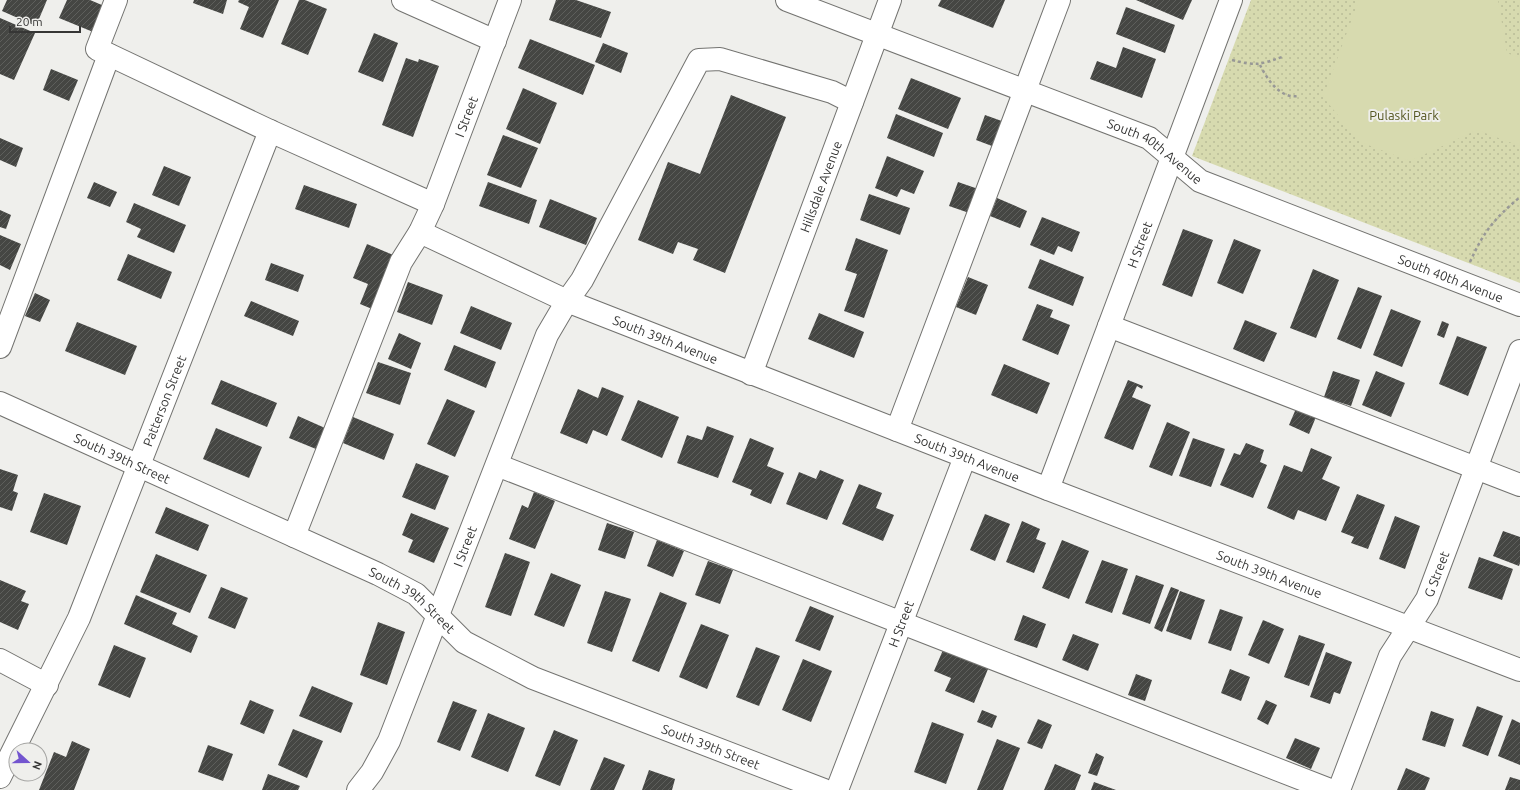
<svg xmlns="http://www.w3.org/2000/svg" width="1520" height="790" font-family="Ubuntu,sans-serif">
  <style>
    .park { fill: url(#park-dots) }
    .pitch { fill: #d7daaf }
    .building { fill: url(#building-hatch) }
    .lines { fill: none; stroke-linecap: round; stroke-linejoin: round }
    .minor-casing { stroke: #737370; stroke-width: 24 }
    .path { stroke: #989896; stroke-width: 2.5; stroke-dasharray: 3 3; stroke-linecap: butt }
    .minor { stroke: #fff; stroke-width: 22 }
    .labels { text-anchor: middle; stroke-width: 4; stroke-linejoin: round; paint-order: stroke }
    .park-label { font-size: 13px; fill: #555721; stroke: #efefec }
    .street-label { font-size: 13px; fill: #363635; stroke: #efefec }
  </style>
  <defs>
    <pattern id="park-dots" width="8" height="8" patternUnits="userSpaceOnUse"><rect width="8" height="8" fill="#d7daaf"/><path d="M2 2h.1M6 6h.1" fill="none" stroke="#b9bc97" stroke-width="1.8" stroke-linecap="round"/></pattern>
    <pattern id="building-hatch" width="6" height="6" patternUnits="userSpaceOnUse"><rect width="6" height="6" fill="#454643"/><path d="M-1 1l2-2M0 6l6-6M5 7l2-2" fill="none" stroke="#5e5f5c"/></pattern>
  </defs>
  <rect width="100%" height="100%" fill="#efefec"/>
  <!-- park -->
  <polygon class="park" points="1251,0 1520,0 1520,283 1192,156"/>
  <!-- pitch -->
  <polygon class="pitch" points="1359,0 1498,0 1507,53 1520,58 1520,146 1477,130 1410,161 1360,142 1323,97"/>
  <!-- building -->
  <g class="building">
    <polygon points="7,0 47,0 36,26 2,11"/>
    <polygon points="67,0 90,0 109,8 98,34 59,18"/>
    <polygon points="194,0 227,0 223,14 193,3"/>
    <polygon points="239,0 279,0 263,38 240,29 249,7 238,2"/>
    <polygon points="299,0 305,0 327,9 308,55 281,44"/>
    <polygon points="556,0 576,0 611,12 601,38 549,20"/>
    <polygon points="941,0 1005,0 993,28 938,6"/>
    <polygon points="1136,0 1192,0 1183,20"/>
    <polygon points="1126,7 1175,25 1165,53 1116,34"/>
    <polygon points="0,18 35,33 14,80 0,74"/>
    <polygon points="374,33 398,43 383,82 358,72"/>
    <polygon points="530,39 595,65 583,95 518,68"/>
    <polygon points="603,43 628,53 621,73 595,62"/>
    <polygon points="1123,47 1156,59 1142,98 1090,79 1097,61 1116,68"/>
    <polygon points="406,58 418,62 419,59 439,66 413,137 382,125"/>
    <polygon points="51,69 78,80 69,101 43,90"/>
    <polygon points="911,78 961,98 948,129 898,109"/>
    <polygon points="523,88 557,103 540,144 506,129"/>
    <polygon points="731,95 786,117 725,273 693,260 698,249 678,242 673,254 638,240 668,162 700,174"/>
    <polygon points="896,114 943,133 934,157 887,138"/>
    <polygon points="985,115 1010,124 1000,149 976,140"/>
    <polygon points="503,135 538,148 521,188 487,175"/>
    <polygon points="0,138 23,148 16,167 0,160"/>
    <polygon points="887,156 924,171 914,194 901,189 897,197 875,188"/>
    <polygon points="164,166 191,177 179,206 152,195"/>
    <polygon points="94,182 117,192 110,207 87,198"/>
    <polygon points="488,182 537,200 529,224 479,206"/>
    <polygon points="958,182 984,191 975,215 949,206"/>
    <polygon points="304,185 357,204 349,228 295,209"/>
    <polygon points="869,194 910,208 900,235 860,220"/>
    <polygon points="997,198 1027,211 1020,228 990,216"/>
    <polygon points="550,199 597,218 586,245 539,227"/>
    <polygon points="134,203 186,225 174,253 137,237 141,229 126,222"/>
    <polygon points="0,210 11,215 6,229 0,227"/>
    <polygon points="1042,217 1080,232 1072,252 1058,246 1054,255 1030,245"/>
    <polygon points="1183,229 1213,240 1192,297 1162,285"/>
    <polygon points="0,235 21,244 10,270 0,265"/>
    <polygon points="856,238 888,250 864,318 844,311 857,274 845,270"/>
    <polygon points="1234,239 1261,250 1243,294 1217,283"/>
    <polygon points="367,244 398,257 377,311 360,304 368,284 353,278"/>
    <polygon points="128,254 172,272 161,299 117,280"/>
    <polygon points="1040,259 1084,277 1073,306 1028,288"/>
    <polygon points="271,263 304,275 298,292 265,280"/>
    <polygon points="1313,269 1339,280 1316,338 1290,328"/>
    <polygon points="968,277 988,285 976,315 956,307"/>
    <polygon points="408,282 443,295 432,325 397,312"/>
    <polygon points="1358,287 1382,296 1361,349 1337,339"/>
    <polygon points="35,293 50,300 40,322 25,316"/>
    <polygon points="251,301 299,321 293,336 244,316"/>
    <polygon points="1037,304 1053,310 1050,317 1070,325 1058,355 1022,340"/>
    <polygon points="471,306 512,323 501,350 460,333"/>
    <polygon points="1391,309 1421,321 1402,367 1373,355"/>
    <polygon points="819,313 864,332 854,358 808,339"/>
    <polygon points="1245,320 1277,333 1264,362 1233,349"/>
    <polygon points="1442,321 1449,324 1444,338 1437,335"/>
    <polygon points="77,322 137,346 125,375 65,351"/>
    <polygon points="399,333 421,343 411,369 388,359"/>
    <polygon points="1457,336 1487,347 1468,396 1439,384"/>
    <polygon points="454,345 496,362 486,388 444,370"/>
    <polygon points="378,362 411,373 400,405 366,393"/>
    <polygon points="1004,364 1050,383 1037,414 991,395"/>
    <polygon points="1333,371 1360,380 1351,406 1324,397"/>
    <polygon points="1376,371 1405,383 1391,417 1362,405"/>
    <polygon points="221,380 277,403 267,427 211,404"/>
    <polygon points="1128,380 1143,386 1142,389 1137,386 1132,397 1151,405 1133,450 1104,438"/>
    <polygon points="602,387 624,396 607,436 593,430 587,444 560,433 578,389 598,398"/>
    <polygon points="447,399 475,411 455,457 427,444"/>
    <polygon points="638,400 679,417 662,458 621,440"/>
    <polygon points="1298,404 1318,412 1309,434 1289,425"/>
    <polygon points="298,416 325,428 316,449 289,438"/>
    <polygon points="353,417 394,434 384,460 343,443"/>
    <polygon points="1167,422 1190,432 1172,476 1149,467"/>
    <polygon points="707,426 734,436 718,478 677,463 687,435 702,440"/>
    <polygon points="216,428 262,447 249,478 203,459"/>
    <polygon points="750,438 774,448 767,466 784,473 771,504 750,495 752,490 732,482"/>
    <polygon points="1193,438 1225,449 1211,487 1179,476"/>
    <polygon points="1246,443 1264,450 1260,462 1267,465 1253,498 1220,485 1234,453 1240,455"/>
    <polygon points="1311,448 1332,457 1322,479 1340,487 1326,521 1298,510 1294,520 1267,508 1284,465 1302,472"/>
    <polygon points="416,463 449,476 435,510 402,497"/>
    <polygon points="0,469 18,475 13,491 18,493 12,511 0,507"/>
    <polygon points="820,470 844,480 827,520 786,504 799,472 816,479"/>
    <polygon points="859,484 882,493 876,508 894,515 883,541 842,524"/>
    <polygon points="534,492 555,501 535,549 509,539 522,505 528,508"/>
    <polygon points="44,493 81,506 67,545 30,532"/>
    <polygon points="1357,494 1385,505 1368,549 1351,543 1354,537 1341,532"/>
    <polygon points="166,507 209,525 198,551 155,533"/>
    <polygon points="411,513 449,528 434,563 408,552 413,540 402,535"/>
    <polygon points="985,514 1010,524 995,561 970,550"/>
    <polygon points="1395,516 1420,526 1405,569 1379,559"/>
    <polygon points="1022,521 1040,529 1036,539 1046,543 1034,573 1006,562"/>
    <polygon points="607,523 634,532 625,559 598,550"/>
    <polygon points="1503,531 1520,537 1520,563 1519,566 1493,556"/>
    <polygon points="657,540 684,551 673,577 647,566"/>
    <polygon points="1062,540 1089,551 1069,599 1042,588"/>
    <polygon points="505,553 530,562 511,616 485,607"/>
    <polygon points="156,554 207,575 190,613 140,592"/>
    <polygon points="1479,557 1513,569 1502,600 1468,588"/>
    <polygon points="1102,560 1128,569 1112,613 1085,603"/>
    <polygon points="708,561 733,570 720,604 695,595"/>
    <polygon points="551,573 581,585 564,627 534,615"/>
    <polygon points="1136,575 1164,585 1150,624 1122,614"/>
    <polygon points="0,580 26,591 21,601 29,604 18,630 0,622"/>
    <polygon points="221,587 248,598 235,629 208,618"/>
    <polygon points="1171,587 1179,590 1162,632 1154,628"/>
    <polygon points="605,591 631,599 612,652 587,643"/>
    <polygon points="1180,591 1205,600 1191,640 1166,631"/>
    <polygon points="660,592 687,603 659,672 632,661"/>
    <polygon points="136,595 177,613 172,624 198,636 191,653 124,624"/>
    <polygon points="810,606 834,616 820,651 795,641"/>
    <polygon points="1220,609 1243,617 1231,651 1208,643"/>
    <polygon points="1023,615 1046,624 1037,648 1014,640"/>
    <polygon points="1263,620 1284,629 1269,664 1248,655"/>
    <polygon points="378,622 405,632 387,685 360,675"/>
    <polygon points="701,624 729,635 707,689 679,677"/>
    <polygon points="1073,634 1099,644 1088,671 1062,660"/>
    <polygon points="1299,635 1325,644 1309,686 1284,677"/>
    <polygon points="114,645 146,658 130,698 98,685"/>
    <polygon points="756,647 780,656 759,706 736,697"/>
    <polygon points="943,650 988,669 974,703 945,691 951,678 934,671"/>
    <polygon points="1326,652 1352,662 1340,694 1334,692 1330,704 1310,697"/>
    <polygon points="803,659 832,671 811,722 782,710"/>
    <polygon points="1230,669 1250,677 1241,701 1221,693"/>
    <polygon points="1136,674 1152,680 1145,701 1128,695"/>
    <polygon points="312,686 353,703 341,733 299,716"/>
    <polygon points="250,700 274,710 264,734 240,724"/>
    <polygon points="1266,700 1277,705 1268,725 1257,719"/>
    <polygon points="453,701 477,710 460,751 437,742"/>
    <polygon points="1477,706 1503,716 1488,756 1462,746"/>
    <polygon points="982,710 997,716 992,728 977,722"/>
    <polygon points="1431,711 1454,719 1445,747 1422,740"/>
    <polygon points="488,713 525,728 508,772 471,757"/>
    <polygon points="1038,719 1052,725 1042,749 1027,743"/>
    <polygon points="1512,719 1520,723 1520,765 1498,756"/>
    <polygon points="932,722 964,734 946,784 914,772"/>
    <polygon points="293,729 323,741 307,778 278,765"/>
    <polygon points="554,730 578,740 560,786 535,776"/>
    <polygon points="1295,738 1320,748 1311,769 1286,758"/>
    <polygon points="997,739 1020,748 1003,790 977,790"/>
    <polygon points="72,741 90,749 74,790 39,790 54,752 66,757"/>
    <polygon points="208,745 233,754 223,781 198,772"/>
    <polygon points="1096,753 1104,757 1097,776 1088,773"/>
    <polygon points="604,757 625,765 614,790 590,790"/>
    <polygon points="1055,764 1081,775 1075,790 1044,790"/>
    <polygon points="1406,768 1430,778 1425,790 1397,790"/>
    <polygon points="649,770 675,779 672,790 642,790"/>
    <polygon points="268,774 300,786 298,790 262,790"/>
    <polygon points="1510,777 1520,780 1520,790 1505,790"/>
    <polygon points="1094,782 1116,790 1091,790"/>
  </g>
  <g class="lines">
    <!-- minor casing -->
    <g class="minor-casing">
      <g id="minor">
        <polyline points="116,0 97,49 270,131 433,204"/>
        <polyline points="403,0 495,41"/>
        <path id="s1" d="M 787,0 L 1149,138 L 1200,181 L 1520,305"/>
        <path id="s2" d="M 420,232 L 567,301 L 1048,489 L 1520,670"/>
        <polyline points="1109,326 1520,485"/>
        <polyline points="0,347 109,55"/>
        <path id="s3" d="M 751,374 L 890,0"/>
        <path id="s4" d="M 0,403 L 378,574 L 416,594 L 464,642 L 533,678 L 824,790"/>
        <polyline points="897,430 1059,0"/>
        <polyline points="497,465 1330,790"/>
        <path id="s5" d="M 1048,489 L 1231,0"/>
        <path id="s6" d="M 294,536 L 401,262 L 420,232 L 433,204 L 510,0"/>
        <polyline points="0,660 47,685"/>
        <path id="s7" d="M 0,777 L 79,618 L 270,131"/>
        <path id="s8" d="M 358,790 L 372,772 L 389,741 L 547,335 L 567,301 L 582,280 L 699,60 L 720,59 L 832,92 L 852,102"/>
        <path id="s9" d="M 837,790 L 965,457"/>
        <path id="s10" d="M 1339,790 L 1390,656 L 1427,599 L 1520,351"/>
      </g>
    </g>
    <!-- path -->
    <g class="path">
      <path d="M 1232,60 C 1256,66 1259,65 1282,57"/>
      <path d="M 1260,65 C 1267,79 1280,99 1298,96"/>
      <path d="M 1470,262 C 1484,231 1494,219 1520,197"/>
    </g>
    <!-- minor -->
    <use href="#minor" class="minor"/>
  </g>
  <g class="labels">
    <!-- park labels -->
    <g class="park-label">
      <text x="1404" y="120">Pulaski Park</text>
    </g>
    <!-- street labels -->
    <g class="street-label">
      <text dy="5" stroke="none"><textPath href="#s6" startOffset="454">I Street</textPath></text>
      <text dy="5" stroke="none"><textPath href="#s1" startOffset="399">South 40th Avenue</textPath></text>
      <text dy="5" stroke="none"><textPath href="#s3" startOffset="200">Hillsdale Avenue</textPath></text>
      <text dy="5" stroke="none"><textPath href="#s5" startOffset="261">H Street</textPath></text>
      <text dy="5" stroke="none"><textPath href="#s1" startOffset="723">South 40th Avenue</textPath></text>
      <text dy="5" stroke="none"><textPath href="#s2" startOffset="268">South 39th Avenue</textPath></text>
      <text dy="5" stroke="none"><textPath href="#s7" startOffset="411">Patterson Street</textPath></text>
      <text dy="5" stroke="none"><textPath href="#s4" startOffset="134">South 39th Street</textPath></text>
      <text dy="5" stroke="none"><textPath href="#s2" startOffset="592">South 39th Avenue</textPath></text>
      <text dy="5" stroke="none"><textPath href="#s8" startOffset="267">I Street</textPath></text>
      <text dy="5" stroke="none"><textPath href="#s2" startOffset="916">South 39th Avenue</textPath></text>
      <text dy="5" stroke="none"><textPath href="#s10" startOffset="238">G Street</textPath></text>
      <text dy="5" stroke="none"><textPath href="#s4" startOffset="458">South 39th Street</textPath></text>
      <text dy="5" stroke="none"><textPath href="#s9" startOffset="178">H Street</textPath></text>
      <text dy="5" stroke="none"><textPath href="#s4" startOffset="794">South 39th Street</textPath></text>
    </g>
  </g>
  <!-- north arrow -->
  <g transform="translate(28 762) rotate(111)"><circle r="19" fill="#efefec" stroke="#a5a5a3"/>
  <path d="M0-3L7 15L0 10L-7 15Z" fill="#7355cf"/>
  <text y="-6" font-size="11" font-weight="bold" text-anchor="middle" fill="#363635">N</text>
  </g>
  <!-- scale -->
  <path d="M10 26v6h70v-6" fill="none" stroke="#363635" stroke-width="2"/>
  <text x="16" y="26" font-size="12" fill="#363635" stroke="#efefec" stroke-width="3" paint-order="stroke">20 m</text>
</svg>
